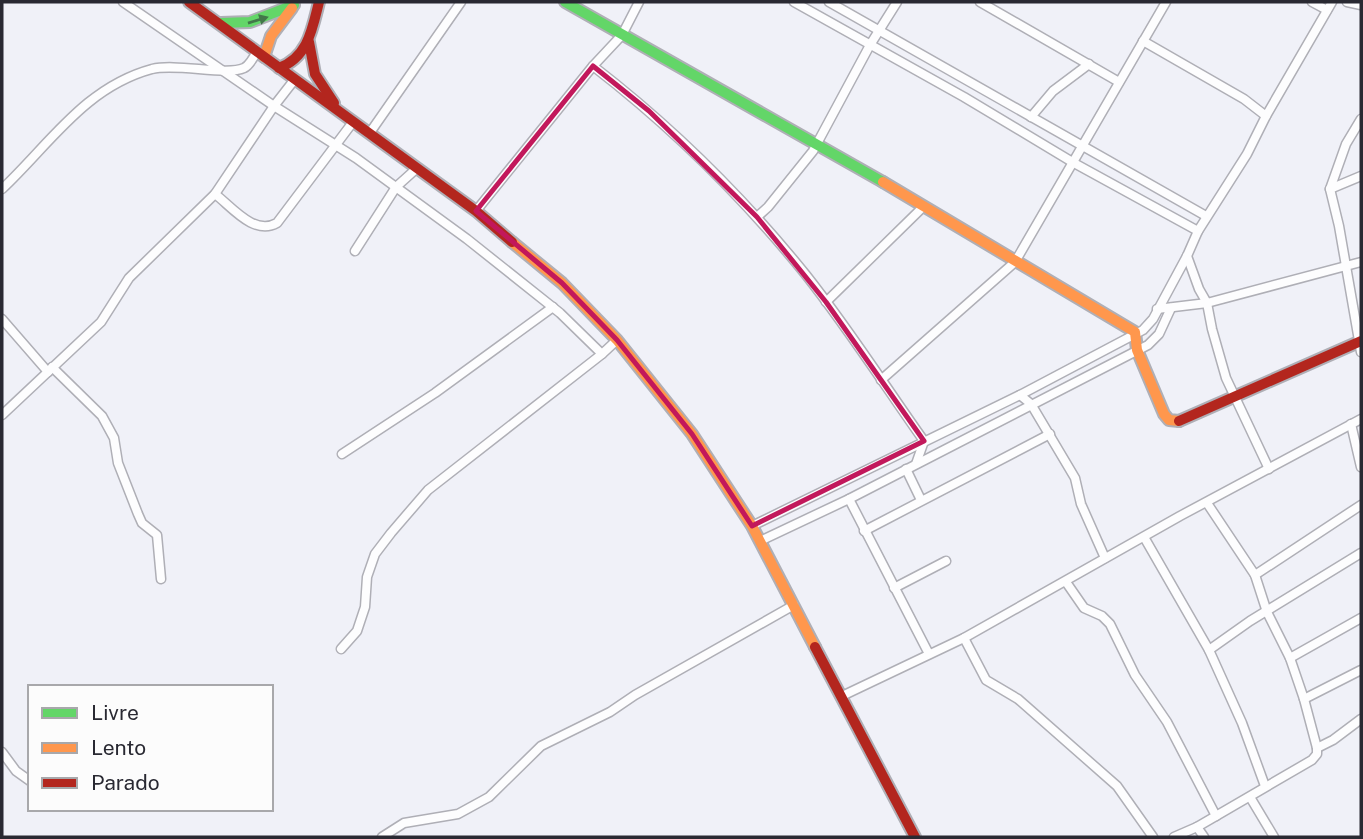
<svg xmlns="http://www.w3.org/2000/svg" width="1363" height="839" font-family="'Public Sans',sans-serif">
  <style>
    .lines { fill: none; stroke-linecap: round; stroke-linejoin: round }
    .street-casing { stroke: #afafb6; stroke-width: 11 }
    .fast-casing { stroke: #afafb6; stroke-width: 14 }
    .slow-casing { stroke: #afafb6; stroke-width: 14 }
    .jam-casing { stroke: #afafb6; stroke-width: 14 }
    .street { stroke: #fdfdfe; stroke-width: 8 }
    .fast { stroke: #63d668; stroke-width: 10 }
    .slow { stroke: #ff974d; stroke-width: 10 }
    .jam { stroke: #b3261e; stroke-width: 10 }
    .oneway { fill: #43774a }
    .marked { fill: none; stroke: #c2185b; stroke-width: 5; stroke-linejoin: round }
  </style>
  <rect width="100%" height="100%" fill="#f0f1f8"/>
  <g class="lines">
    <!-- street casing -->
    <g class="street-casing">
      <g id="street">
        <polyline points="123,2 274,106 356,158 467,239 560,313 602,354"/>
        <polyline points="794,2 964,97 1074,163 1198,231"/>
        <polyline points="829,2 1206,216"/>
        <polyline points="980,2 1119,82"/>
        <polyline points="1312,2 1327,10"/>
        <polyline points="1347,2 1361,5"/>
        <polyline points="1143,41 1244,99 1266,116"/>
        <path d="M 593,66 C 672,127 743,197 806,275 C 848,328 885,386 924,441 L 916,464"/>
        <polyline points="1031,117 1053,91 1089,64"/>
        <polyline points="1361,119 1346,144 1330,189 1339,226 1361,352"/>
        <polyline points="369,134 461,2"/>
        <path d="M 2,189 C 49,145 85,87 152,69 C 177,63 226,76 244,68 C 250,65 254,57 257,51"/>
        <polyline points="1330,189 1361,176"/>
        <path d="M 215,194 C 232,207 254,236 277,223 L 353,122"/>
        <polyline points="476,211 593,66 622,35 639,2"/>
        <polyline points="757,217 768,207 813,151 870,45 897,2"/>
        <polyline points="355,251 396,187 416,169"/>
        <polyline points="1187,256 1199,289 1207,303 1212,329 1226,378 1269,469"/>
        <polyline points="826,302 923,207"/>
        <polyline points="1157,309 1207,303 1361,262"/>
        <polyline points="2,319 48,372"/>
        <polyline points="52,367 102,416 114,438 118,463 138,514 142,523 157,535 161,579"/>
        <polyline points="881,380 1015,262 1166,2"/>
        <polyline points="1020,395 1031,404 1075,478 1081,504 1105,558"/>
        <polyline points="2,415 101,322 129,278 215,194 274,106 295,79"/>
        <polyline points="1351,424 1361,467"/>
        <polyline points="342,454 435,393 553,307"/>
        <polyline points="906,469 921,500"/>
        <polyline points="849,499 929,654"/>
        <polyline points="752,526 1020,395 1143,330 1153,319 1187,256 1198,231 1247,154 1266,116 1332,2"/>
        <polyline points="864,531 1050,434"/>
        <polyline points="1144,537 1209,650 1242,723 1265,786"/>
        <polyline points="760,541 849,499 1148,345 1159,334 1171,308"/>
        <polyline points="1255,575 1361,505"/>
        <polyline points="1066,582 1084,608 1102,616 1110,624 1135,675 1167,722 1216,816"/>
        <polyline points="894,588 946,561"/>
        <polyline points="964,638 986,680 1018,699 1117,786 1153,837"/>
        <polyline points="341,649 357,631 365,607 367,577 375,554 391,533 428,490 602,354 617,340"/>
        <polyline points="1209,650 1250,621 1361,553"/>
        <polyline points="1290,658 1361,618"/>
        <polyline points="842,696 964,638 1180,516 1361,419"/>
        <polyline points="1304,699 1361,670"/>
        <polyline points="1317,748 1333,740 1361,719"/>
        <polyline points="2,752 16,771 30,781"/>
        <polyline points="1250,797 1274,837"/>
        <polyline points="1197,827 1204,837"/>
        <polyline points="382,837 404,823 458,814 489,797 541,746 610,712 635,695 794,605"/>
        <polyline points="1174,837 1197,827 1312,760 1317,754 1317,748 1304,699 1290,658 1267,612 1255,575 1207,503"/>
      </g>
    </g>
    <!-- fast casing -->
    <g class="fast-casing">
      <g id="fast">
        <polyline points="565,2 883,182"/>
        <polyline points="221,23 250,22 294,5"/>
      </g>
    </g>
    <!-- slow casing -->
    <g class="slow-casing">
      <g id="slow">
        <polyline points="264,57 271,36 292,8"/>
        <polyline points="883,182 1135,332 1137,350 1164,414 1169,420 1179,421"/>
        <polyline points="512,242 562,283 617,340 692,434 752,526 815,647"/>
      </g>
    </g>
    <!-- jam casing -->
    <g class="jam-casing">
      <g id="jam">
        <polyline points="189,2 476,211 512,242"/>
        <polyline points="309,42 315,74 334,103"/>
        <path d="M 279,68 C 308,57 312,30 319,2"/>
        <polyline points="1179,421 1361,341"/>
        <polyline points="815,647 915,837"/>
      </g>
    </g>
    <!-- street -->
    <use href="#street" class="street"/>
    <!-- fast -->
    <use href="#fast" class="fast"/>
    <!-- slow -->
    <use href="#slow" class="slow"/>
    <!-- jam -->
    <use href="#jam" class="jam"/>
  </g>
  <!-- one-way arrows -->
  <defs><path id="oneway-solid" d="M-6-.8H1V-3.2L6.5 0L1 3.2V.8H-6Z" transform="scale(1.75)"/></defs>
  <use class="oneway" href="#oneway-solid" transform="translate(258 20) rotate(-17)"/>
  <!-- marked area -->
  <path class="marked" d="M 593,66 L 649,111 L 757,217 L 826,302 L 924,441 L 752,526 L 692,434 L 617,340 L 562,283 L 476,211 Z"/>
  <!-- border -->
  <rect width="1363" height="839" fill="none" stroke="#292932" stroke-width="7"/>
  <!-- legend -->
  <rect x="28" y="685" width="245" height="126" fill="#fcfcfc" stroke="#a8a8ab" stroke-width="2"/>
  <rect x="42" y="708" width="35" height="10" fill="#63d668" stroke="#a8a8ab" stroke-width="2"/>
  <text x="91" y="720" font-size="21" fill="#292932">Livre</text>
  <rect x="42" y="743" width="35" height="10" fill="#ff974d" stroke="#a8a8ab" stroke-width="2"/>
  <text x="91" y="755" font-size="21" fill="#292932">Lento</text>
  <rect x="42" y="778" width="35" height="10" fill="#b3261e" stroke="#a8a8ab" stroke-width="2"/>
  <text x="91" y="790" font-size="21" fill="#292932">Parado</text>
</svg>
